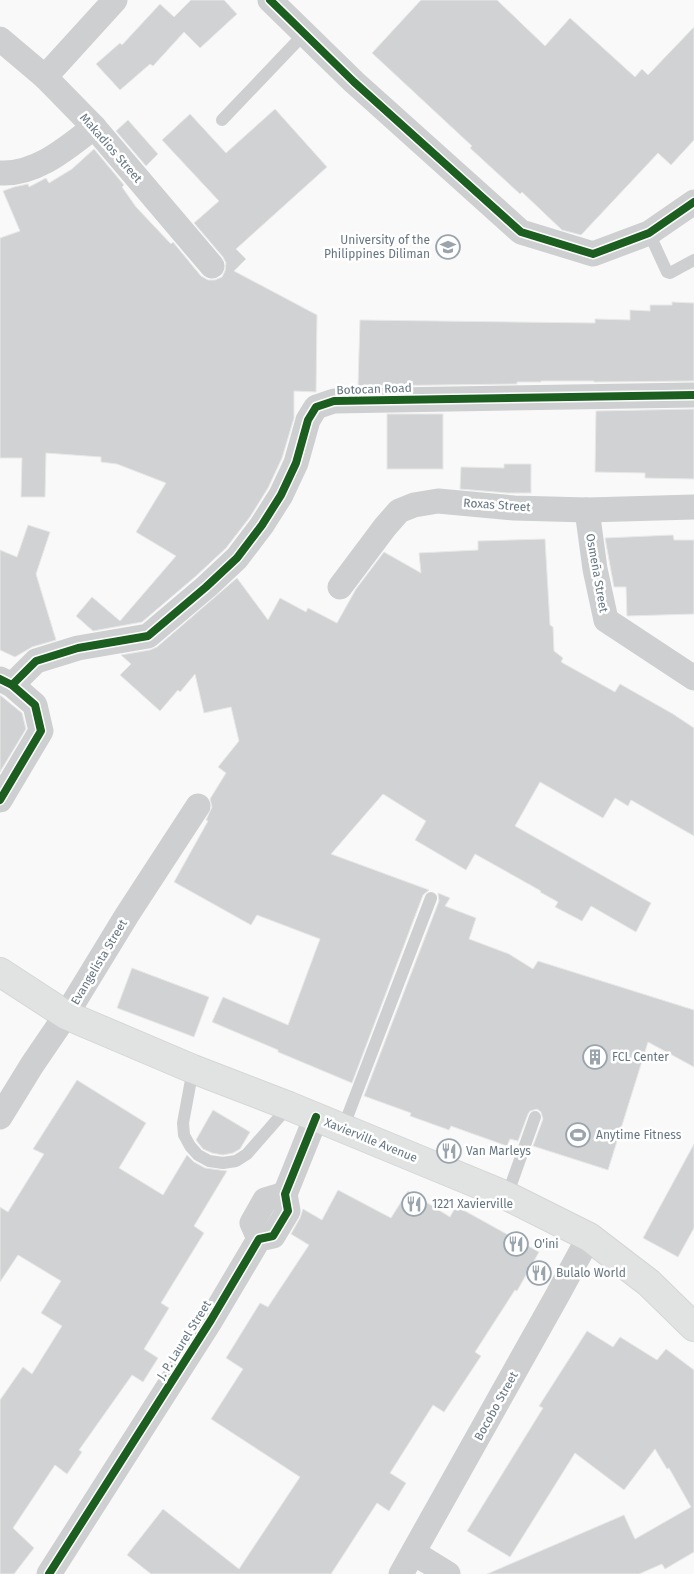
<svg xmlns="http://www.w3.org/2000/svg" width="694" height="1574" font-family="'Fira Sans',sans-serif">
  <style>
    .building { fill: #d0d2d3; stroke: #e8e8e8 }
    .lines { fill: none; stroke-linecap: round; stroke-linejoin: round }
    .secondary-casing { stroke: #d5d6d7; stroke-width: 30 }
    .lane { stroke: #cecfd0; stroke-width: 12 }
    .street { stroke: #cecfd0; stroke-width: 25 }
    .secondary { stroke: #e1e2e2; stroke-width: 28 }
    .cycleway-casing { stroke: #fff; stroke-width: 11 }
    .cycleway { stroke: #1b5e20; stroke-width: 8 }
    .labels { text-anchor: middle; stroke-width: 5; stroke-linejoin: round; paint-order: stroke }
    .street-label { font-size: 12px; fill: #657683; stroke: #fff }
    .poi-label { font-size: 12px; fill: #657683; stroke: #fff; text-anchor: start }
  </style>
  <rect width="100%" height="100%" fill="#f9f9f9"/>
  <!-- building -->
  <g class="building">
    <polygon points="191,0 224,0 237,14 200,48 184,32 153,66 150,64 120,90 96,64 120,43 122,45 160,4 174,17"/>
    <polygon points="421,0 497,0 545,46 570,18 635,77 642,69 648,75 694,27 694,140 671,165 658,153 581,235 562,230 522,192 520,194 470,148 472,146 372,53"/>
    <polygon points="275,109 327,167 236,249 246,259 234,271 317,315 316,392 294,391 294,418 282,458 268,488 250,517 226,548 196,576 142,622 93,631 76,616 92,597 120,621 176,556 136,532 166,483 117,464 101,462 101,457 46,453 45,497 21,497 22,458 0,458 0,238 20,231 3,191 14,187 28,184 29,187 46,178 49,183 72,169 94,149 124,185 122,187 136,207 171,244 173,242 201,276 208,280 215,280 222,277 225,271 226,263 223,257 194,223 219,201 162,140 190,114 226,153"/>
    <polygon points="128,120 158,154 146,166 116,131"/>
    <polygon points="672,302 694,303 694,381 594,382 594,381 541,381 541,382 517,382 517,384 358,386 360,320 595,323 595,319 630,320 630,310 650,311 650,305 672,305"/>
    <polygon points="694,409 694,479 645,478 645,473 595,472 596,411"/>
    <rect x="387" y="414" width="56" height="55"/>
    <polygon points="504,464 531,464 531,493 508,493 460,489 461,467 504,468"/>
    <polygon points="28,525 50,532 36,574 56,640 32,647 15,657 0,650 0,550 17,557"/>
    <polygon points="673,535 674,540 694,540 694,614 627,616 626,587 614,587 605,538"/>
    <polygon points="545,539 550,625 553,627 554,651 563,658 561,662 615,692 620,684 673,714 694,728 694,836 631,800 628,806 615,798 603,818 540,782 515,826 651,903 636,932 591,906 582,921 555,907 558,902 540,892 541,891 475,854 466,870 415,840 426,821 383,794 331,854 429,890 423,895 352,1083 278,1052 278,1050 212,1022 223,997 288,1025 320,939 257,915 251,925 174,882 208,821 206,820 212,807 210,799 226,773 218,767 239,741 231,707 204,713 195,674 180,692 178,690 160,711 120,675 131,664 121,655 150,650 157,647 237,578 268,620 280,598 306,612 308,608 337,623 356,589 384,552 421,573 419,553 478,550 478,541"/>
    <polygon points="0,695 22,713 26,729 0,772"/>
    <polygon points="438,893 450,898 445,906 476,918 469,939 509,954 533,969 538,961 694,1010 694,1067 648,1042 608,1170 533,1146 543,1119 541,1112 537,1109 530,1111 528,1114 518,1141 510,1139 507,1146 451,1126 449,1130 410,1116 411,1113 364,1096 439,901"/>
    <polygon points="132,968 209,997 194,1037 117,1008"/>
    <polygon points="77,1080 146,1123 119,1168 163,1195 187,1155 194,1162 205,1168 227,1171 194,1226 204,1233 161,1303 169,1308 144,1349 158,1358 143,1382 132,1375 79,1450 82,1452 67,1474 55,1465 13,1528 34,1548 14,1574 0,1574 0,1400 23,1367 32,1374 62,1326 41,1313 61,1281 18,1255 0,1282 0,1207 8,1212 44,1154 33,1149"/>
    <polygon points="213,1110 250,1132 240,1149 233,1153 223,1155 212,1153 203,1149 196,1140"/>
    <polygon points="694,1144 694,1228 678,1257 643,1238"/>
    <polygon points="338,1190 391,1218 408,1191 450,1217 456,1206 539,1252 517,1291 515,1290 475,1352 481,1356 444,1412 433,1405 390,1473 406,1483 389,1511 377,1503 331,1574 151,1574 127,1555 163,1509 239,1569 300,1477 211,1419 243,1369 226,1358 260,1303 268,1307 309,1245 291,1234 300,1218 303,1209 322,1220"/>
    <polygon points="587,1331 613,1347 620,1337 657,1360 666,1349 694,1370 694,1552 665,1569 662,1564 639,1574 487,1574 624,1515 635,1539 691,1507 669,1468 667,1469 655,1449 624,1490 575,1453 510,1557 467,1531 543,1408 539,1406"/>
  </g>
  <g class="lines">
    <!-- secondary casing -->
    <g class="secondary-casing">
      <polyline id="secondary" points="0,972 66,1015 193,1069 289,1106 507,1196 589,1237 649,1283 694,1327"/>
    </g>
    <!-- lane -->
    <g class="lane">
      <polyline points="222,120 304,34"/>
      <polyline points="649,233 667,272 670,273 694,260"/>
      <polyline points="193,1069 183,1123 184,1135 190,1146 198,1155 209,1161 223,1163 236,1161 247,1154 289,1106"/>
      <polyline points="343,1128 431,898"/>
      <polyline points="507,1196 535,1117"/>
    </g>
    <!-- street -->
    <g class="street">
      <polyline points="270,0 354,82 521,232 593,254 649,233 694,202"/>
      <polyline points="0,39 45,77 94,127 212,266"/>
      <polyline points="45,77 115,0"/>
      <path d="M 0,173 C 36,175 67,148 94,127"/>
      <polyline points="587,510 595,569 606,620 694,678"/>
      <polyline points="340,587 385,527 399,511 414,505 438,501 514,508 587,510 694,507"/>
      <polyline points="0,679 12,685 35,705 41,731 0,800"/>
      <polyline points="12,685 36,661 78,648 148,636 206,587 237,558 262,525 281,495 296,463 308,420 316,407 334,401 694,395"/>
      <polyline points="0,1117 32,1065 66,1015 127,915 198,806"/>
      <polyline points="259,1239 252,1223 265,1200 285,1194"/>
      <polyline points="414,1553 448,1574"/>
      <polyline points="49,1574 211,1320 259,1239 273,1236 288,1211 285,1194 316,1117"/>
      <polyline points="401,1574 557,1296 589,1237"/>
    </g>
    <!-- secondary -->
    <use href="#secondary" class="secondary"/>
    <!-- cycleway casing -->
    <g class="cycleway-casing">
      <g id="cycleway">
        <polyline points="270,0 354,82 521,232 593,254 649,233 694,202"/>
        <polyline points="0,679 12,685 35,705 41,731 0,800"/>
        <polyline points="12,685 36,661 78,648 148,636 206,587 237,558 262,525 281,495 296,463 308,420 316,407 334,401 694,395"/>
        <polyline points="49,1574 211,1320 259,1239 273,1236 288,1211 285,1194 316,1117"/>
      </g>
    </g>
    <!-- cycleway -->
    <use href="#cycleway" class="cycleway"/>
  </g>
  <!-- icons -->
  <defs>
    <g id="university-ring" transform="scale(1.25)"><circle r="9.5" fill="#fff" stroke="#99a4ac" stroke-width="1.5"/><path d="M0-5L7-2L0 1L-7-2ZM-4 1L0 2.5L4 1V4Q0 6-4 4Z" fill="#99a4ac"/></g>
    <g id="building-ring" transform="scale(1.25)"><circle r="9.5" fill="#fff" stroke="#99a4ac" stroke-width="1.5"/><path d="M-4-6H4V6H1V3H-1V6H-4ZM-2.5-4.3h1.7v1.8h-1.7ZM.8-4.3h1.7v1.8H.8ZM-2.5-1h1.7V.8h-1.7ZM.8-1h1.7V.8H.8Z" fill="#99a4ac"/></g>
    <g id="stadium-ring" transform="scale(1.25)"><circle r="9.5" fill="#fff" stroke="#99a4ac" stroke-width="1.5"/><path d="M0-5a6.5 5 0 1 0 0 10a6.5 5 0 1 0 0-10ZM-3.5-1.8h7v3.6h-7Z" fill="#99a4ac"/></g>
    <g id="restaurant-ring" transform="scale(1.25)"><circle r="9.5" fill="#fff" stroke="#99a4ac" stroke-width="1.5"/><path d="M-5-6h1v4h1v-4h1v4h1v-4h1v5L-1.5 .5V6h-2V.5L-5-1ZM5-6V6H3V1.5H1.5Q1.5-4 5-6Z" fill="#99a4ac"/></g>
  </defs>
  <g fill-rule="evenodd">
    <use href="#university-ring" x="448" y="247"/>
    <use href="#building-ring" x="595" y="1057"/>
    <use href="#stadium-ring" x="578" y="1135"/>
    <use href="#restaurant-ring" x="449" y="1151"/>
    <use href="#restaurant-ring" x="414" y="1204"/>
    <use href="#restaurant-ring" x="516" y="1244"/>
    <use href="#restaurant-ring" x="539" y="1273"/>
  </g>
  <g class="labels">
    <!-- street labels -->
    <g class="street-label">
      <text transform="translate(111 148) rotate(49)" y="4">Makadios Street</text>
      <text transform="translate(374 389) rotate(-2)" y="4">Botocan Road</text>
      <text transform="translate(497 505) rotate(4)" y="4">Roxas Street</text>
      <text transform="translate(597 573) rotate(80)" y="4">Osmeña Street</text>
      <text transform="translate(99 962) rotate(-59)" y="4">Evangelista Street</text>
      <text transform="translate(371 1140) rotate(22)" y="4">Xavierville Avenue</text>
      <text transform="translate(184 1340) rotate(-58)" y="4">J. P. Laurel Street</text>
      <text transform="translate(496 1406) rotate(-61)" y="4">Bocobo Street</text>
    </g>
    <!-- poi labels -->
    <g class="poi-label">
      <text x="430" y="244" text-anchor="end">University of the<tspan x="430" dy="14">Philippines Diliman</tspan></text>
      <text x="612" y="1061">FCL Center</text>
      <text x="596" y="1139">Anytime Fitness</text>
      <text x="466" y="1155">Van Marleys</text>
      <text x="432" y="1208">1221 Xavierville</text>
      <text x="534" y="1248">O'ini</text>
      <text x="556" y="1277">Bulalo World</text>
    </g>
  </g>
</svg>
